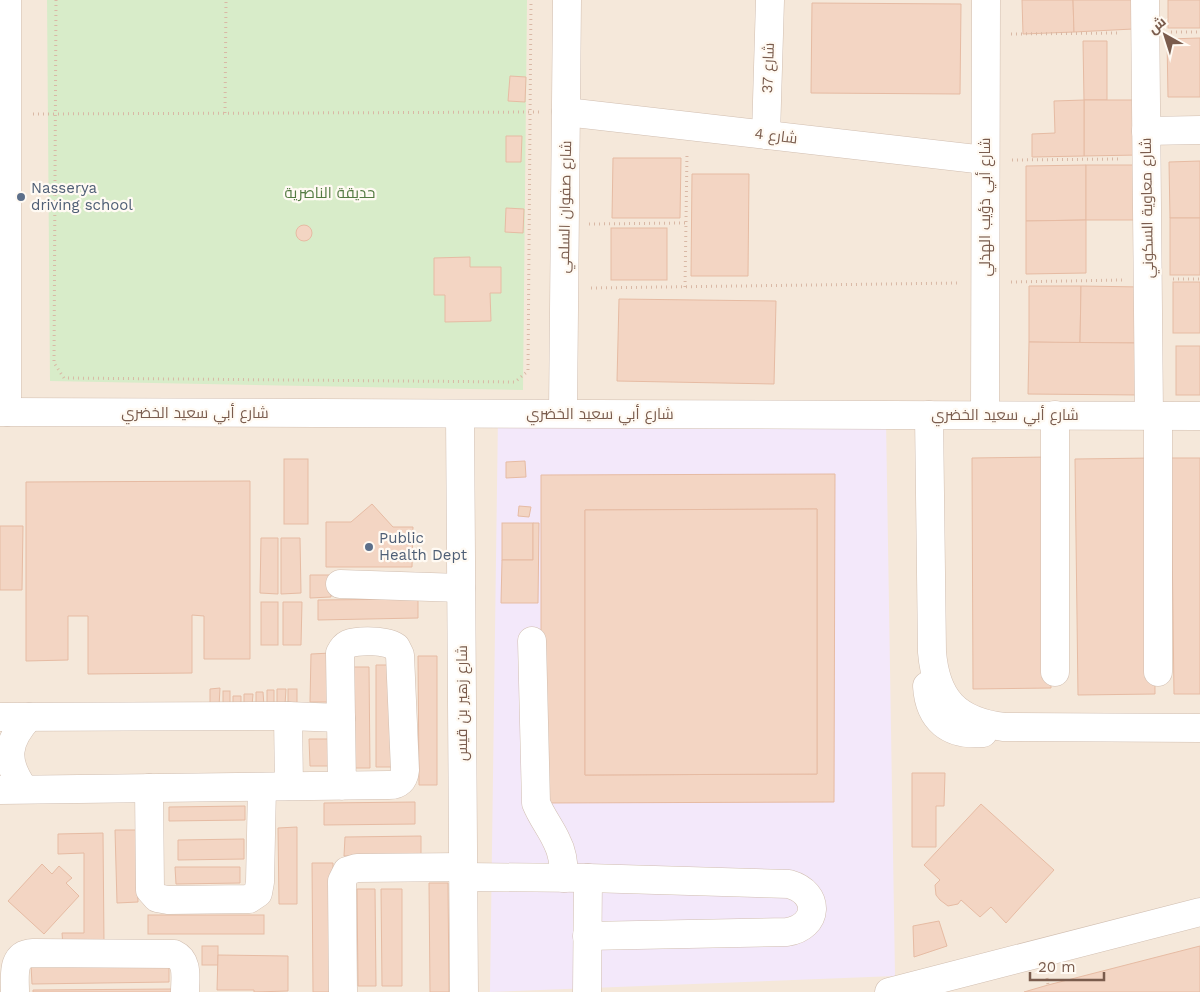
<svg xmlns="http://www.w3.org/2000/svg" width="1200" height="992" font-family="'Work Sans',Cairo,sans-serif">
  <style>
    .residential { fill: #f5e8da }
    .education { fill: #f3e8fa }
    .green { fill: #d8ecc9 }
    .building { fill: #f3d5c3; stroke: #e6bba3; fill-rule: evenodd }
    .lines { fill: none; stroke-linecap: round; stroke-linejoin: round }
    .minor-casing { stroke: #d1beb0; stroke-width: 29 }
    .path { stroke: #d9b8a5; stroke-width: 3; stroke-dasharray: 1 4; stroke-linecap: butt }
    .minor { stroke: #fff; stroke-width: 28 }
    .service-dot { fill: #5c6f8a; stroke: #fffaf3; stroke-width: 2 }
    .labels { text-anchor: middle; stroke-width: 4.5; stroke-linejoin: round; paint-order: stroke }
    .street-label { font-size: 15px; fill: #7a5c4d; stroke: #fffaf3 }
    .service-label { font-size: 15px; fill: #4e5e75; stroke: #fffaf3; text-anchor: start }
    .park-label { font-size: 15px; fill: #537a41; stroke: #fffaf3 }
  </style>
  <rect width="100%" height="100%" fill="#fdf6ec"/>
  <!-- residential -->
  <rect class="residential" x="0" y="0" width="1200" height="992"/>
  <!-- education -->
  <polygon class="education" points="498,416 886,421 895,976 490,992"/>
  <!-- green -->
  <polygon class="green" points="47,0 527,0 523,390 50,381"/>
  <!-- building -->
  <g class="building">
    <polygon points="1022,0 1073,0 1074,32 1023,34"/>
    <polygon points="1073,0 1132,0 1133,29 1074,32"/>
    <rect x="1168" y="0" width="32" height="28"/>
    <polygon points="812,3 961,4 960,94 811,93"/>
    <polygon points="1200,38 1200,97 1168,97 1167,39"/>
    <polygon points="1083,41 1107,41 1107,100 1084,100"/>
    <polygon points="510,76 526,77 525,102 508,101"/>
    <polygon points="1084,100 1138,100 1138,155 1084,156"/>
    <polygon points="1084,100 1084,156 1032,157 1032,134 1055,133 1054,101"/>
    <polygon points="506,136 522,136 521,162 506,162"/>
    <polygon points="613,158 681,158 680,218 612,218"/>
    <polygon points="1200,161 1200,218 1170,218 1169,162"/>
    <polygon points="1086,165 1086,220 1026,221 1026,166"/>
    <rect x="1086" y="165" width="53" height="55"/>
    <polygon points="692,174 749,174 748,276 691,276"/>
    <polygon points="506,208 524,209 523,233 505,232"/>
    <rect x="1170" y="218" width="30" height="57"/>
    <polygon points="1086,220 1086,273 1026,274 1026,221"/>
    <circle cx="304" cy="233" r="8"/>
    <rect x="611" y="228" width="56" height="52"/>
    <polygon points="470,257 470,267 501,267 501,293 490,293 491,321 445,322 445,295 434,295 434,258"/>
    <rect x="1173" y="282" width="27" height="51"/>
    <polygon points="1029,286 1081,286 1080,343 1029,342"/>
    <polygon points="1081,286 1141,287 1140,343 1080,343"/>
    <polygon points="619,299 776,301 774,384 617,381"/>
    <polygon points="1029,342 1140,343 1140,395 1028,394"/>
    <rect x="1176" y="346" width="24" height="49"/>
    <polygon points="1050,457 1051,688 973,689 972,458"/>
    <polygon points="1153,458 1155,694 1078,695 1075,459"/>
    <polygon points="1171,458 1200,458 1200,694 1174,694"/>
    <rect x="284" y="459" width="24" height="65"/>
    <polygon points="525,461 526,477 506,478 506,462"/>
    <path d="M 835,474 L 834,802 L 541,803 L 541,475 ZM 817,509 L 817,774 L 585,775 L 585,510 Z"/>
    <polygon points="250,481 250,659 204,659 204,616 192,615 192,673 88,674 88,616 68,616 68,660 26,661 26,482"/>
    <polygon points="372,504 393,527 413,527 412,567 326,567 326,522 351,522"/>
    <polygon points="519,506 531,507 529,517 518,516"/>
    <polygon points="817,509 817,774 585,775 585,510"/>
    <rect x="502" y="523" width="31" height="37"/>
    <polygon points="533,523 539,523 538,603 501,603 502,560 533,560"/>
    <polygon points="0,526 23,526 22,590 0,590"/>
    <polygon points="261,538 278,538 278,594 260,593"/>
    <polygon points="281,538 300,538 301,593 281,594"/>
    <polygon points="310,575 331,575 331,597 310,598"/>
    <polygon points="418,599 418,618 318,620 318,600"/>
    <rect x="261" y="602" width="17" height="43"/>
    <polygon points="283,602 302,602 301,645 283,645"/>
    <polygon points="331,653 330,702 310,702 311,654"/>
    <polygon points="418,656 437,656 437,785 419,785"/>
    <polygon points="376,665 395,665 396,767 376,767"/>
    <polygon points="351,667 369,667 370,768 351,768"/>
    <polygon points="220,688 219,707 210,707 210,689"/>
    <polygon points="277,689 286,689 285,705 277,705"/>
    <rect x="288" y="689" width="9" height="17"/>
    <polygon points="267,690 274,690 274,705 267,706"/>
    <rect x="223" y="691" width="7" height="15"/>
    <polygon points="256,692 263,692 264,706 256,706"/>
    <polygon points="244,694 253,694 252,706 244,706"/>
    <polygon points="233,696 241,696 241,706 233,707"/>
    <polygon points="309,739 329,739 329,766 310,766"/>
    <polygon points="912,773 945,773 944,806 936,806 936,847 912,847"/>
    <polygon points="415,802 415,824 324,825 324,803"/>
    <polygon points="981,804 1054,870 1006,923 991,907 980,917 961,900 958,904 948,906 940,900 936,895 935,885 940,880 924,865"/>
    <polygon points="245,806 245,820 169,821 169,807"/>
    <polygon points="297,827 297,904 279,904 278,828"/>
    <polygon points="115,830 136,830 138,902 117,903"/>
    <polygon points="103,833 104,945 63,946 62,933 84,933 84,853 58,854 58,834"/>
    <polygon points="421,836 421,855 344,856 345,837"/>
    <polygon points="244,839 244,859 178,860 178,840"/>
    <polygon points="312,863 333,863 334,992 313,992"/>
    <polygon points="42,864 52,874 59,866 72,878 66,883 79,896 44,934 8,901"/>
    <polygon points="175,867 240,867 240,883 176,884"/>
    <polygon points="429,883 448,883 449,992 430,992"/>
    <polygon points="357,889 375,889 376,986 358,986"/>
    <polygon points="381,889 402,889 402,986 382,986"/>
    <rect x="148" y="915" width="116" height="19"/>
    <polygon points="939,921 947,946 914,957 913,926"/>
    <rect x="202" y="946" width="16" height="19"/>
    <polygon points="1200,946 1200,992 1024,992 1048,985"/>
    <polygon points="218,955 288,956 288,991 254,992 254,990 217,990"/>
    <polygon points="169,964 169,982 32,984 31,965"/>
    <polygon points="173,989 173,992 33,992 33,990"/>
  </g>
  <g class="lines">
    <!-- minor casing -->
    <g class="minor-casing">
      <g id="minor">
        <polyline points="1145,0 1149,415"/>
        <polyline points="566,112 985,160"/>
        <polyline points="1146,131 1200,130"/>
        <polyline points="766,135 770,0"/>
        <polyline points="0,412 1200,416"/>
        <polyline points="7,412 7,0"/>
        <polyline points="563,413 567,0"/>
        <polyline points="460,414 464,992"/>
        <path d="M 929,415 L 932,652 C 936,699 956,721 1004,727 L 1200,728"/>
        <polyline points="985,415 986,0"/>
        <polyline points="1158,416 1158,672"/>
        <polyline points="340,584 461,588"/>
        <path d="M 532,641 L 536,803 C 542,818 551,828 557,842 C 563,853 564,865 564,878"/>
        <polyline points="1055,672 1055,415"/>
        <path d="M 927,686 C 929,720 949,736 983,733"/>
        <polyline points="288,716 289,786"/>
        <polyline points="0,717 288,716 341,718"/>
        <polyline points="149,788 150,890 157,898 168,900 249,899 258,893 260,882 262,787"/>
        <path d="M 24,789 C 4,761 6,742 29,717"/>
        <path d="M 0,790 L 389,785 C 399,785 404,780 405,770 L 400,655 L 396,647 C 388,640 358,640 348,644 C 344,646 342,649 340,653 L 342,786"/>
        <path d="M 463,877 L 588,878 L 789,884 C 821,893 819,927 787,932 L 587,936"/>
        <path d="M 15,992 C 15,976 11,954 33,953 L 174,954 C 189,961 185,978 185,992"/>
        <polyline points="343,992 342,881 347,871 357,868 463,867"/>
        <polyline points="587,992 588,878"/>
        <polyline points="889,992 1200,912"/>
      </g>
    </g>
    <!-- path -->
    <g class="path">
      <polyline points="56,0 54,363 64,378 515,382 528,371 531,0"/>
      <polyline points="1171,32 1200,32"/>
      <polyline points="1011,34 1119,33"/>
      <polyline points="225,113 226,0"/>
      <polyline points="33,114 542,112"/>
      <polyline points="1012,160 1121,159"/>
      <polyline points="589,224 686,223"/>
      <polyline points="1173,279 1200,279"/>
      <polyline points="1011,282 1122,280"/>
      <polyline points="685,287 687,153"/>
      <polyline points="591,288 959,283"/>
      <polyline points="1047,978 1048,985"/>
    </g>
    <!-- minor -->
    <use href="#minor" class="minor"/>
  </g>
  <!-- markers -->
  <g class="service-dot">
    <circle cx="21" cy="197" r="5"/>
    <circle cx="369" cy="547" r="5"/>
  </g>
  <g class="labels">
    <!-- street labels -->
    <g class="street-label">
      <text transform="translate(768 68) rotate(-88)" y="5">شارع 37</text>
      <text transform="translate(776 136) rotate(7)" y="5">شارع 4</text>
      <text transform="translate(565 207) rotate(-89)" y="5">شارع صفوان السلمي</text>
      <text transform="translate(985 207) rotate(-90)" y="5">شارع أبي ذؤيب الهذلي</text>
      <text transform="translate(1147 208) rotate(-91)" y="5">شارع معاوية السكوني</text>
      <text x="195" y="418">شارع أبي سعيد الخضري</text>
      <text x="600" y="419">شارع أبي سعيد الخضري</text>
      <text x="1005" y="420">شارع أبي سعيد الخضري</text>
      <text transform="translate(462 703) rotate(-90)" y="5">شارع زهير بن قيس</text>
    </g>
    <!-- service labels -->
    <g class="service-label">
      <text x="31" y="193">Nasserya<tspan x="31" dy="17">driving school</tspan></text>
      <text x="379" y="543">Public<tspan x="379" dy="17">Health Dept</tspan></text>
    </g>
    <!-- park labels -->
    <g class="park-label">
      <text x="330" y="198">حديقة الناصرية</text>
    </g>
  </g>
  <!-- north arrow -->
  <g transform="translate(1165 35) rotate(321)" stroke="#fffaf3" stroke-width="4" paint-order="stroke">
  <path d="M0-4L9 19L0 12L-9 19Z" fill="#7a5c4d"/>
  <text y="-8" font-size="14" font-weight="bold" text-anchor="middle" fill="#7a5c4d">ش</text>
  </g>
  <!-- scale -->
  <path d="M1030 972v8h74v-8" fill="none" stroke="#7a5c4d" stroke-width="2.5"/>
  <text x="1038" y="972" font-size="15" fill="#7a5c4d" stroke="#fffaf3" stroke-width="4" paint-order="stroke">20 m</text>
</svg>
